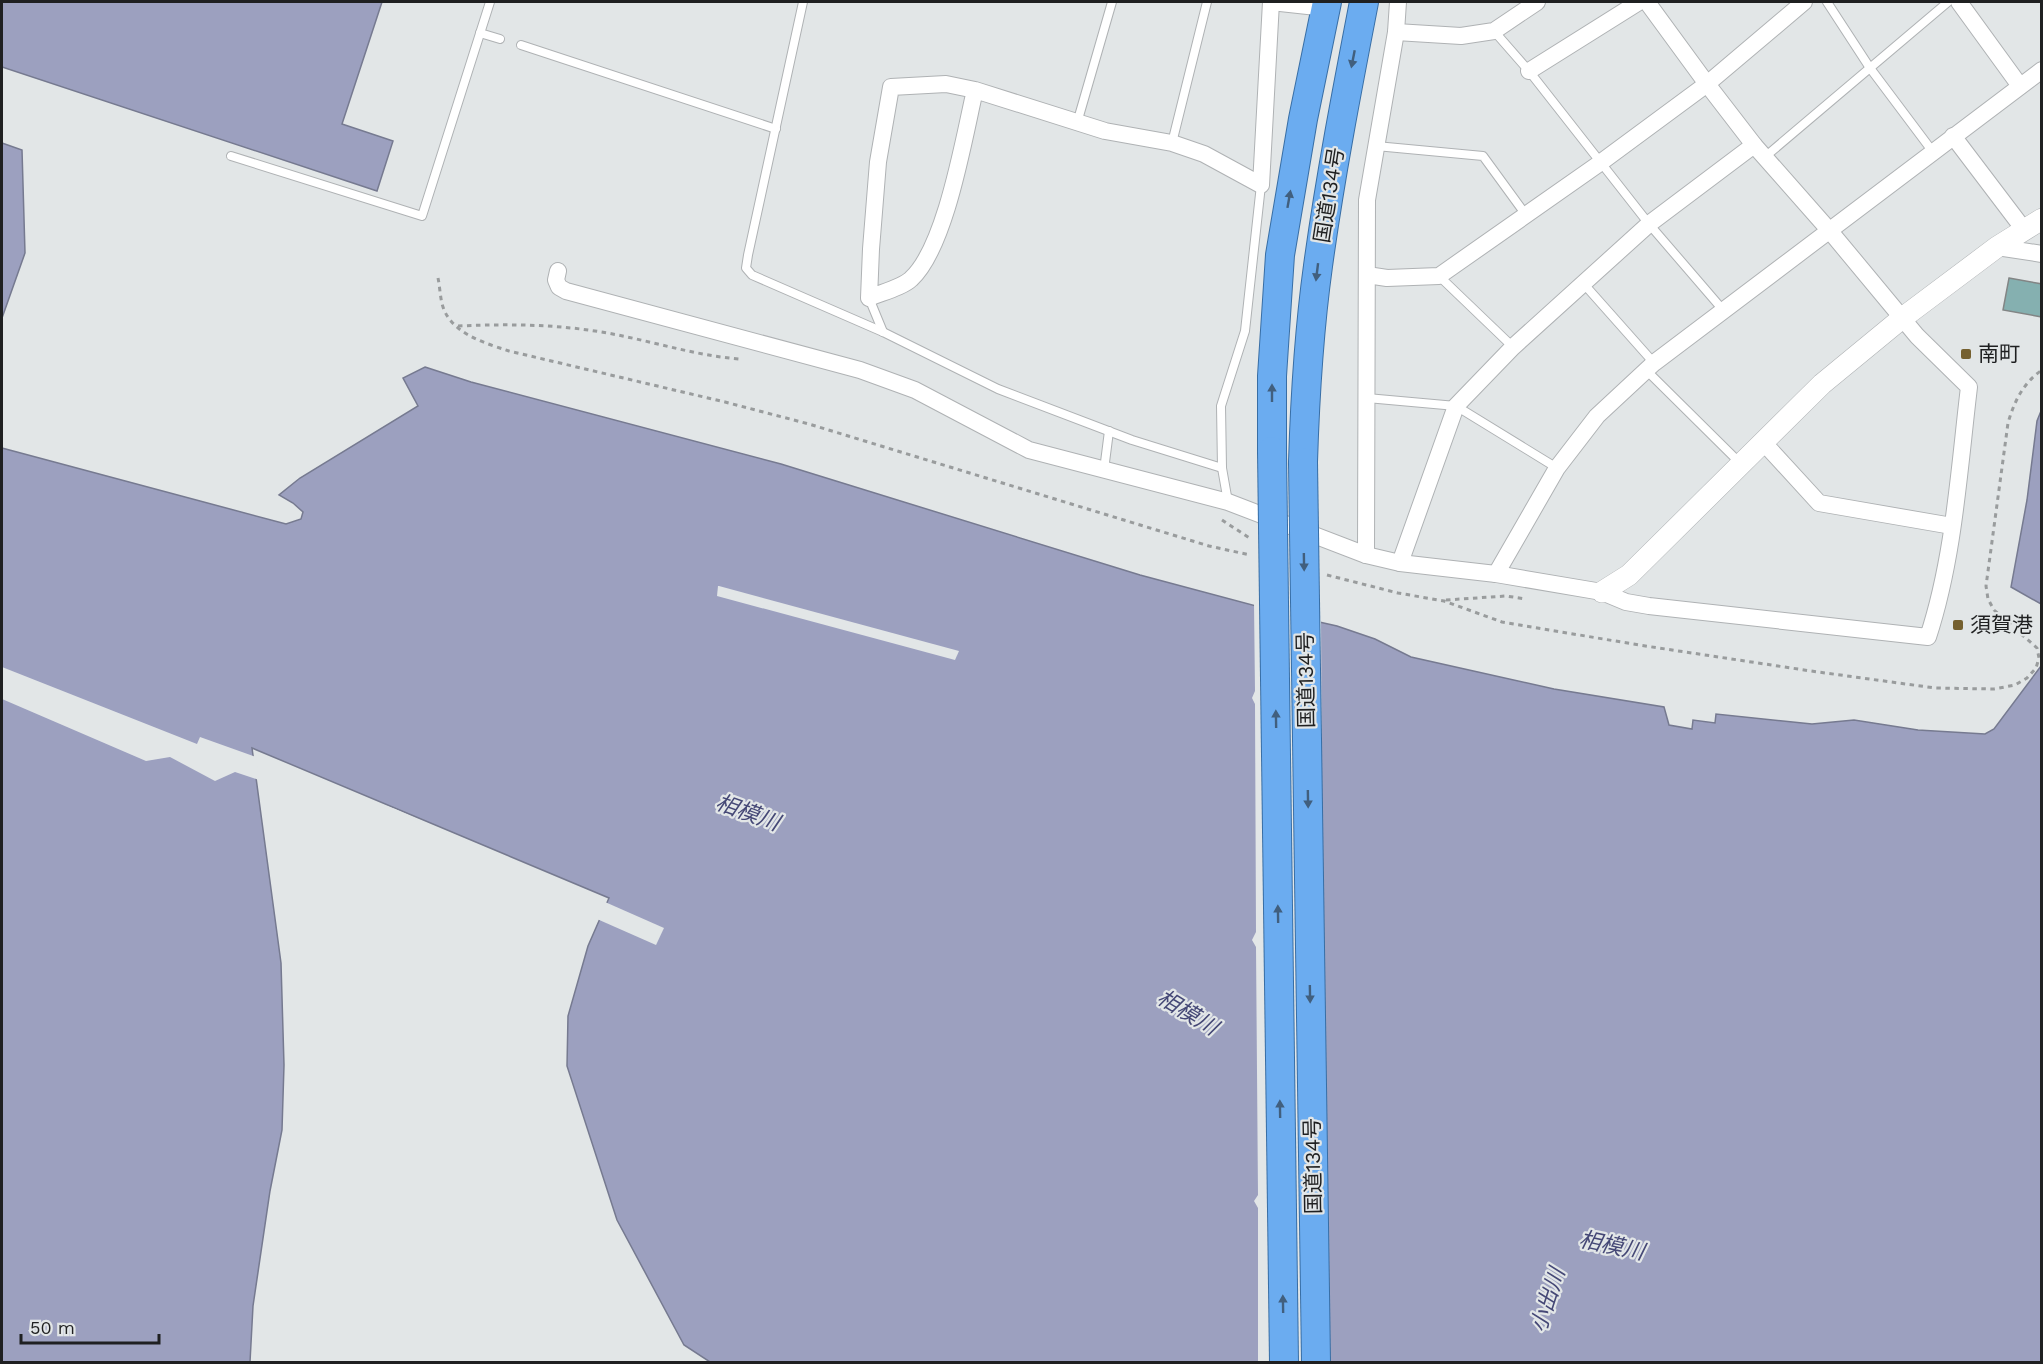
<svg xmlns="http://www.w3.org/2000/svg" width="2043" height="1364" font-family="'Work Sans','Noto Sans JP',sans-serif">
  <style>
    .water { fill: #9ca0bf; stroke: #767a90; stroke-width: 1.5 }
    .pier { fill: #e2e6e7 }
    .building { fill: #85b0b0; stroke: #828585; stroke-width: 1.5 }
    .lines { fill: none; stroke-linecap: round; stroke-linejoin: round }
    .service-casing { stroke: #afb2b4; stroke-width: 10 }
    .minor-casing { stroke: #afb2b4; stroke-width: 18 }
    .tertiary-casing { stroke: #afb2b4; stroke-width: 22 }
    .trunk-casing { stroke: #386ea5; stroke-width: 30 }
    .path { stroke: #999c9d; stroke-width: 3; stroke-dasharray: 4.5 4.5; stroke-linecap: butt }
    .service { stroke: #fff; stroke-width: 8 }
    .minor { stroke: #fff; stroke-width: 16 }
    .tertiary { stroke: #fff; stroke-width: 21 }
    .trunk { stroke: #6bacf0; stroke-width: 28 }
    .trunk-bridge-casing { stroke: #386ea5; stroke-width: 30; stroke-linecap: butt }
    .trunk-bridge { stroke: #6bacf0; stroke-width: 28 }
    .oneway { fill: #415f7e }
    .poi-dot { fill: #75602f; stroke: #e2e6e7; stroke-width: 2 }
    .labels { text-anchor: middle; stroke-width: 4.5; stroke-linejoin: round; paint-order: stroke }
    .street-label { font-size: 21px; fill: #1f2021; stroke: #e2e6e7 }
    .poi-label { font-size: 21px; fill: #1f2021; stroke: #e2e6e7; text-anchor: start }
    .water-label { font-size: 22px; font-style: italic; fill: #454876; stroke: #e2e6e7 }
  </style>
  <rect width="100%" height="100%" fill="#e2e6e7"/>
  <!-- water -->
  <g class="water">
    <polygon points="2,2 382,2 342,124 393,141 377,191 2,67"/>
    <polygon points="2,143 22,150 25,253 2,318"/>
    <polygon points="425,367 471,382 781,464 1140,575 1297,617 1337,626 1375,639 1411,657 1554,689 1664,707 1669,725 1692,729 1693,720 1715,723 1716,714 1812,724 1854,720 1918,730 1985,734 1994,729 2041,666 2041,1362 710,1362 684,1345 617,1220 567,1066 568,1016 588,946 609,898 252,748 281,963 284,1065 282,1130 270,1191 253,1306 250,1362 2,1362 2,448 286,524 301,519 303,512 293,503 279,495 300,478 418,406 403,378"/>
    <polygon points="2041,411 2042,604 2041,604 2011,587 2027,500 2037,421"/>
  </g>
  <!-- pier -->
  <g class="pier">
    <polygon points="718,586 719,586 959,651 955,660 717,596"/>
    <polygon points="1254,603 1321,619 1325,1362 1258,1362 1258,1208 1254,1201 1258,1195 1256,947 1252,940 1256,932 1255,704 1252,698 1255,691"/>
    <polygon points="2,667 197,744 200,737 256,757 259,780 235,772 215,781 170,757 146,761 2,699"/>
    <polygon points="351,793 395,809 496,854"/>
    <polygon points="605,902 664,928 656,945 597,919"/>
  </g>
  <!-- building -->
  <polygon class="building" points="2009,278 2042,284 2042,317 2003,310"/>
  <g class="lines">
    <!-- service casing -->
    <g class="service-casing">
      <g id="service">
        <polyline points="803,2 748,255 746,268 752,275 883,332 998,389 1132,440 1222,468"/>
        <polyline points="1827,2 1870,68 1933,152"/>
        <polyline points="1494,31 1529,71 1649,224 1723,310"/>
        <polyline points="480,33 500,39"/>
        <polyline points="521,45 776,129"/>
        <polyline points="1077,123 1112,2"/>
        <polyline points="1172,143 1207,2"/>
        <polyline points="1376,146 1483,156 1526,215"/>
        <polyline points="231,156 422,216 490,2"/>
        <polyline points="1766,156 1948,2"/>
        <polyline points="1439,276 1513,347"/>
        <polyline points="1583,283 1654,363"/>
        <polyline points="869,298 883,332"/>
        <polyline points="1646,370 1740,463"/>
        <polyline points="1367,398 1456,406 1557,468"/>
        <polyline points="1104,470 1109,431"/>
        <polyline points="1228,502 1222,468 1221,406 1245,331 1261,185"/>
      </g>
    </g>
    <!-- minor casing -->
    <g class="minor-casing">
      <g id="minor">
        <polyline points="1271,2 1326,8"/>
        <polyline points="1959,2 2020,86"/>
        <polyline points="1396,32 1461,36 1494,31 1537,2"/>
        <polyline points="1529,71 1639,2"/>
        <path d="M 975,90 C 964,137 946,247 911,279 C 903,287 880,293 869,298 L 871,249 L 878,162 L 891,87 L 946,84 L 975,90 L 1105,131 L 1172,143 L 1204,154 L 1261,185 L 1271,2"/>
        <polyline points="1953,136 2025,231"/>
        <polyline points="1997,247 2042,254"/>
        <path d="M 558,271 L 556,280 L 559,287 L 566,291 L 860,370 L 915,390 L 1029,450 L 1228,502 L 1366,555 L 1400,563 L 1496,574 L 1602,592 L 1626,602 L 1649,606 L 1928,637 C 1954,558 1959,470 1969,387 L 1917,336 L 1829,230 L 1754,145 L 1707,84 L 1647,2"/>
        <polyline points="1367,275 1387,278 1439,276 1600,163 1707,84 1804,2"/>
        <polyline points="1764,443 1819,503 1952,526"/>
        <polyline points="1366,555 1367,200 1396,32 1398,2"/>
        <polyline points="1400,563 1456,406 1513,347 1649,224 1754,145"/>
        <polyline points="1496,574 1557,468 1597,416 1654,363 2042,70"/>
      </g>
    </g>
    <!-- tertiary casing -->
    <g class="tertiary-casing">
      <polyline id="tertiary" points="1602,592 1629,575 1822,384 1901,319 1997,247 2042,219"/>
    </g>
    <!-- trunk casing -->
    <g class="trunk-casing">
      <g id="trunk">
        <polyline points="1272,451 1272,376 1280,255 1303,119 1327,2"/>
        <path d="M 1303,462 C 1305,397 1309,331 1318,266 C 1330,178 1347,90 1364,2"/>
      </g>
    </g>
    <!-- path -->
    <g class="path">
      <path d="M 438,278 C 440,287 440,298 443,307 C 452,334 485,343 509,351 L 725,402 L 809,424 L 1209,546 L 1250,555"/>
      <path d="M 458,326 C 503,324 549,324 595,331 C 643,338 690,355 739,359 L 741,357"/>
      <polyline points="1222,520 1251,539"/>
      <path d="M 1327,575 L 1398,593 L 1444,601 L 1502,622 L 1639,645 L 1811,671 L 1935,688 L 1994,689 L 2015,685 L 2027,678 L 2036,668 L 2039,658 L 2037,648 L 1994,610 L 1988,599 L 1986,586 L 2008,423 C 2014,402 2023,383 2042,370"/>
      <polyline points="1446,600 1506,596 1526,599"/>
    </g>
    <!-- service -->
    <use href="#service" class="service"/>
    <!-- minor -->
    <use href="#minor" class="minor"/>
    <!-- tertiary -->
    <use href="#tertiary" class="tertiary"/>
    <!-- trunk -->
    <use href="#trunk" class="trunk"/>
    <!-- trunk-bridge casing -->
    <g class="trunk-bridge-casing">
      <g id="trunk-bridge">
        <polyline points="1272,451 1284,1362"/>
        <polyline points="1303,462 1316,1362"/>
      </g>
    </g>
    <!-- trunk-bridge -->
    <use href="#trunk-bridge" class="trunk-bridge"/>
  </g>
  <!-- one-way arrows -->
  <defs><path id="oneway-solid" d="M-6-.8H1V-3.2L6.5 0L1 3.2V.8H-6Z" transform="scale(1.5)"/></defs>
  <g class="oneway">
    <use href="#oneway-solid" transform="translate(1353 59) rotate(101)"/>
    <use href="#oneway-solid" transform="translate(1289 199) rotate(-80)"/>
    <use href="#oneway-solid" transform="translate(1317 272) rotate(97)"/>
    <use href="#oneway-solid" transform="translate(1272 393) rotate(-90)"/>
    <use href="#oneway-solid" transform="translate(1304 562) rotate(89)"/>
    <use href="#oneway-solid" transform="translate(1276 719) rotate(-91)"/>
    <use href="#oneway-solid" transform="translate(1308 799) rotate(89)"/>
    <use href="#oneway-solid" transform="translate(1278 914) rotate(-91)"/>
    <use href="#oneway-solid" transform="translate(1310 994) rotate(89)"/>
    <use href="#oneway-solid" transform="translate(1280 1109) rotate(-91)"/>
    <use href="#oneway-solid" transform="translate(1283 1304) rotate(-91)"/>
  </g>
  <!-- markers -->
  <g class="poi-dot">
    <rect x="1960" y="348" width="12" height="12" rx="3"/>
    <rect x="1952" y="619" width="12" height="12" rx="3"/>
  </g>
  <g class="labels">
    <!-- street labels -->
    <g class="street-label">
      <text transform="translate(1329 195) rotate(-81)" y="7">国道134号</text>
      <text transform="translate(1306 680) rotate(-91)" y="7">国道134号</text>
      <text transform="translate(1313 1166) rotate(-91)" y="7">国道134号</text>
    </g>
    <!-- poi labels -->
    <g class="poi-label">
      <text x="1978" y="361">南町</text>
      <text x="1970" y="632">須賀港</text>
    </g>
    <!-- water labels -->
    <g class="water-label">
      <text transform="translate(748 812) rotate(20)" y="8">相模川</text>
      <text transform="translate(1188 1012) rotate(31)" y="8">相模川</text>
      <text transform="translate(1612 1245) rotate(12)" y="8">相模川</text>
      <text transform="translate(1547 1300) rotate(-72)" y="8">小出川</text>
    </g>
  </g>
  <!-- border -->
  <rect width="2043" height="1364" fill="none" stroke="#1f2021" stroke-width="6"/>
  <!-- scale -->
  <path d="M21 1334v9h138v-9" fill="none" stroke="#1f2021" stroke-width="3"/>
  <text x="30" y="1334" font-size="18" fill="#1f2021" stroke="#e2e6e7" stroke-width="4.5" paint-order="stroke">50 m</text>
</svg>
